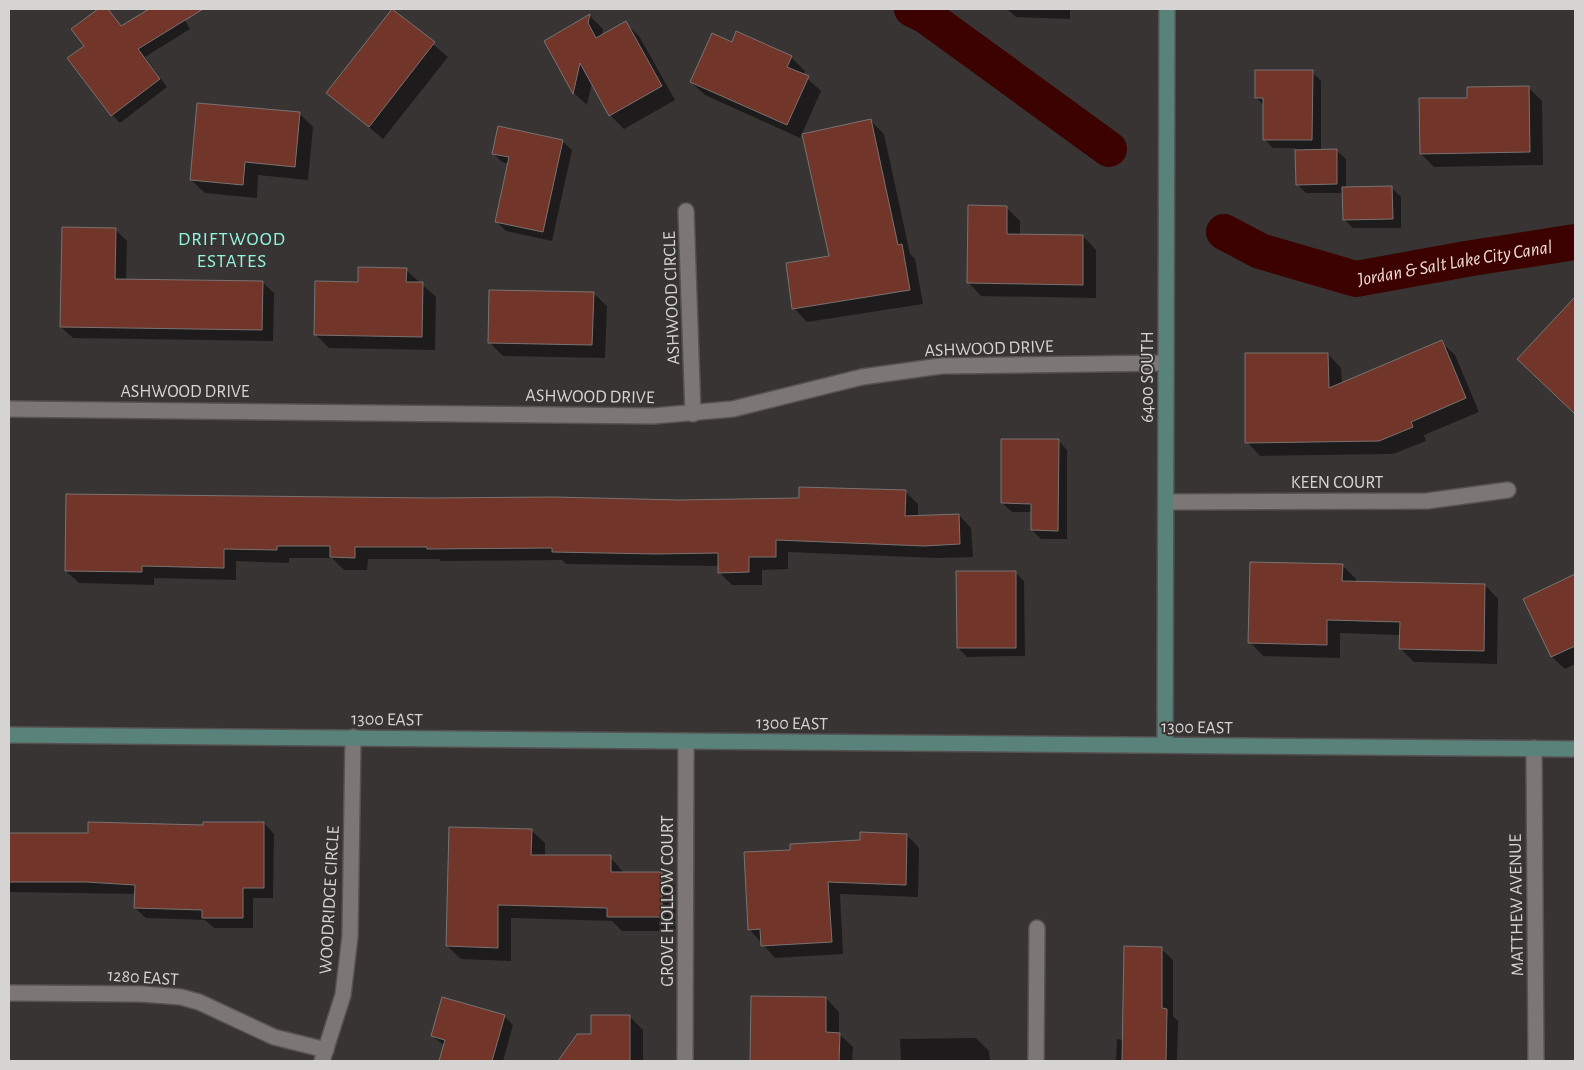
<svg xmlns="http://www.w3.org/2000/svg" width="1584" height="1070" font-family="'Alegreya Sans',sans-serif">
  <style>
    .shadow { fill: #0007 }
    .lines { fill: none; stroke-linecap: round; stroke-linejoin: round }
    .canal { stroke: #3b0200; stroke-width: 36 }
    .building { fill: #723529; stroke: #787372 }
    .street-casing { stroke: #565252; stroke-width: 18 }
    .secondary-casing { stroke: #565252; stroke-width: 18 }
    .street { stroke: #7c7776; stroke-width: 15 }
    .secondary { stroke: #59827a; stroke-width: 15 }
    .labels { text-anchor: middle; stroke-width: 4; stroke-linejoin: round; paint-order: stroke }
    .street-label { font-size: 18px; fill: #d6d4d3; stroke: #383433 }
    .neighbourhood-label { font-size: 19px; letter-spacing: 1px; fill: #91f5de; stroke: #383433 }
    .water-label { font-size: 19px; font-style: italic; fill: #f2ded9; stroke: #383433 }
  </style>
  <rect width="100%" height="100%" fill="#383433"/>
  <!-- shadow -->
  <g class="shadow">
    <polygon points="100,9 108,9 122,27 151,9 178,9 190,29 145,57 167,87 120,123 112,115 86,46 73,29"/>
    <polygon points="1007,9 1070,9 1070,19 1016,17"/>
    <polygon points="392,10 448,57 383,139 328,93"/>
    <polygon points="590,16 603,29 602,36 626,23 639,36 675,100 624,129 610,115 592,82 587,105 574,93 545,41"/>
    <polygon points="791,57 805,71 803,75 821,91 800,138 705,95 691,82"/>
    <polygon points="1312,72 1321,81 1321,150 1336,150 1346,159 1346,189 1392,188 1401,197 1401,228 1353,228 1344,219 1343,193 1306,193 1297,184 1296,148 1273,148 1264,139 1264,106 1256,97"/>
    <polygon points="1528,87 1542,101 1543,165 1434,167 1421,154"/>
    <polygon points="299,113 313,127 308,180 258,175 257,198 205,193 191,180"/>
    <polygon points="871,121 884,134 910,254 915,259 923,304 807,322 794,308 830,257"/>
    <polygon points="562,141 572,150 552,241 506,231 497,222 509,164 502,162 493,153"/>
    <polygon points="1006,207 1020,221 1020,235 1083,236 1096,250 1096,298 981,296 968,282"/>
    <polygon points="115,229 127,241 126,280 262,282 274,293 273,341 73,338 61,327"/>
    <polygon points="406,270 436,297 435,350 329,348 315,334 360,283"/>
    <polygon points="593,293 607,306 605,358 503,356 490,343"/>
    <polygon points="1562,314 1575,326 1575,413 1533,373"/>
    <polygon points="1441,342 1455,355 1479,412 1424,435 1426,441 1393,454 1260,456 1247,442 1328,354 1341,368 1342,384"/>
    <polygon points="1058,440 1067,450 1067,539 1041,539 1032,530 1032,512 1012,512 1002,503"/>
    <polygon points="905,491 918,504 918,517 959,515 971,528 973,557 938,558 788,552 788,569 762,570 762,585 732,585 719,572 719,566 566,564 562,560 441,561 439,559 368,559 367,570 344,570 332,558 289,558 289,563 236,561 236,580 154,578 154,585 79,583 66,571 68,495 680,501 800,499"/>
    <polygon points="1342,565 1356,579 1356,582 1485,585 1498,599 1497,664 1414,662 1400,648 1401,635 1340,633 1340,658 1263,656 1250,642"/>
    <polygon points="1015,572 1024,581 1025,656 967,657 958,648"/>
    <polygon points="1575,575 1575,664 1565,669 1552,657 1525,599"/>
    <polygon points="264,823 274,834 273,898 253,898 253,928 214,928 205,920 146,918 135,908 136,894 9,892 9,835 89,835"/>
    <polygon points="531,830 545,843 545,857 610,857 624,873 661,873 675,886 675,931 622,931 612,921 511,918 511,961 461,959 447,946"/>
    <polygon points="907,835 919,848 918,897 840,894 843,954 775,958 749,929 792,851"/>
    <polygon points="1161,949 1173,960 1173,1016 1178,1021 1177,1061 1116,1061 1117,1039 1124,1040"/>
    <polygon points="826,998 839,1012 839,1034 853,1047 852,1061 751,1061"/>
    <polygon points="504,1016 513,1025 503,1061 441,1061 445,1046 432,1036"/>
    <polygon points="629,1016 643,1030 643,1061 563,1061 563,1057 592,1035"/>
    <polygon points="976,1038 989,1051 990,1061 901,1061 900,1039"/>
  </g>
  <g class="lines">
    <!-- canal -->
    <g class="canal">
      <polyline points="912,9 926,16 1109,149"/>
      <path id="s1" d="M 1224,232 L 1260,251 L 1356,279 L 1466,259 L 1575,242"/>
    </g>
  </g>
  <!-- building -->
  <g class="building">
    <polygon points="98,9 108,9 121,26 149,9 203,9 138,49 160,79 111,116 67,58 84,46 71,29"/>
    <polygon points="392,9 435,42 369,127 326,93"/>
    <polygon points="590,14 588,23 596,38 626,21 662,86 609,116 580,63 573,94 544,41"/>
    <polygon points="736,31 792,56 787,67 809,76 787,125 690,82 712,33 732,42"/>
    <polygon points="1255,70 1313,70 1312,140 1263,140 1263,98 1255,98"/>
    <polygon points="1529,86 1530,152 1420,154 1419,98 1467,98 1467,87"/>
    <polygon points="197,103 300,112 295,167 245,162 243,185 190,180"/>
    <polygon points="871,119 898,245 902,244 910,290 792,309 786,263 829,256 802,134"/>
    <polygon points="498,126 563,140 543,232 495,222 509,157 492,154"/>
    <polygon points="1337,149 1337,184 1296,185 1295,150"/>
    <polygon points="1392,186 1393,219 1343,220 1342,187"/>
    <polygon points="968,205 1007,206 1007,234 1083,235 1083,285 967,283"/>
    <polygon points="62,227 116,228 115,279 263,281 262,330 60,327"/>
    <polygon points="358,267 407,268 406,282 423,282 422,337 314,335 315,281 358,282"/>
    <polygon points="489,290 594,292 592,345 488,343"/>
    <polygon points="1575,297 1575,414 1517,359"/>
    <polygon points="1442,340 1466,398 1411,422 1413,427 1379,441 1245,443 1245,353 1328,353 1329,388"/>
    <polygon points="1001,439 1059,439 1058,531 1031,530 1031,504 1001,503"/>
    <polygon points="799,487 906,490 905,516 959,514 960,544 924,546 776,540 776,557 749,557 749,572 718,573 718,553 656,554 552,552 552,548 427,549 427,547 355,547 355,558 330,557 330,546 277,546 277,550 224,549 224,568 142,566 142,572 65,571 66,494 430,498 553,497 680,500 799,498"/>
    <polygon points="1250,562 1343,564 1342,581 1485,584 1484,651 1399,649 1400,622 1327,620 1327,645 1248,643"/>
    <polygon points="956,571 1016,571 1016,648 957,648"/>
    <polygon points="1575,574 1575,646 1551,657 1523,599"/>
    <polygon points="88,822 203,825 203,822 264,822 264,888 243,888 243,918 202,918 202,910 134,908 135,885 86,882 9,882 9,833 88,833"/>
    <polygon points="449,827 532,829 531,855 611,855 611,872 662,872 662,917 607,917 607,908 498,905 498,948 446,946"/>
    <polygon points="860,832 907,834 906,885 828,882 832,942 761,946 760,929 748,930 744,852 790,850 790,844 860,840"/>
    <polygon points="1124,946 1162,947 1162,1008 1167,1009 1166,1061 1122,1061"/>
    <polygon points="751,996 826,997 826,1032 840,1033 839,1061 750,1061"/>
    <polygon points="442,997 505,1015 492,1061 439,1061 445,1040 431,1036"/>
    <polygon points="591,1015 630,1015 630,1061 558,1061 577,1034 591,1034"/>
  </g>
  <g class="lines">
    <!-- street casing -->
    <g class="street-casing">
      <g id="street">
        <polyline points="686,211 693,414"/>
        <polyline points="9,409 653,416 733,409 862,377 941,366 1166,363"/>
        <polyline points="1166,502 1427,501 1508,490"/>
        <polyline points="1534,748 1536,1061"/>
        <polyline points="9,993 141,994 181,997 199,1002 274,1037 326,1050"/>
        <polyline points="322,1061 343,995 350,936 353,737"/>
        <polyline points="685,1061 686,741"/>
        <polyline points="1036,1061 1037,928"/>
      </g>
    </g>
    <!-- secondary casing -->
    <g class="secondary-casing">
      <g id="secondary">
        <polyline points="9,735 1575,749"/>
        <polyline points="1165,745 1167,9"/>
      </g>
    </g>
    <!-- street -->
    <use href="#street" class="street"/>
    <!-- secondary -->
    <use href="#secondary" class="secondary"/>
  </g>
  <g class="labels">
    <!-- street labels -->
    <g class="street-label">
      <text transform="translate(671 298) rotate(-92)" y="6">ASHWOOD CIRCLE</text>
      <text transform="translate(989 348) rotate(-2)" y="6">ASHWOOD DRIVE</text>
      <text transform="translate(1147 377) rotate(-90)" y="6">6400 SOUTH</text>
      <text x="185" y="397">ASHWOOD DRIVE</text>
      <text transform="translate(590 396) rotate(1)" y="6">ASHWOOD DRIVE</text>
      <text x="1337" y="488">KEEN COURT</text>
      <text transform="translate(387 719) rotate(1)" y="6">1300 EAST</text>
      <text transform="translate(792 723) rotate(1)" y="6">1300 EAST</text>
      <text transform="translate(1197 727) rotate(1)" y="6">1300 EAST</text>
      <text transform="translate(329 900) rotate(-87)" y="6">WOODRIDGE CIRCLE</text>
      <text transform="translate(667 901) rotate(-90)" y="6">GROVE HOLLOW COURT</text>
      <text transform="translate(1516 905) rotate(-91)" y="6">MATTHEW AVENUE</text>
      <text transform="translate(143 977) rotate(4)" y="6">1280 EAST</text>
    </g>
    <!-- neighbourhood labels -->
    <g class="neighbourhood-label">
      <text x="232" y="245">DRIFTWOOD<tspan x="232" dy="22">ESTATES</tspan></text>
    </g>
    <!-- water labels -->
    <g class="water-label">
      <text dy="7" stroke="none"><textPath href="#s1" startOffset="241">Jordan &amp; Salt Lake City Canal</textPath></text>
    </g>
  </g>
  <!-- border -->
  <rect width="1584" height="1070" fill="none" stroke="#d6d4d3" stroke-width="20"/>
</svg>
